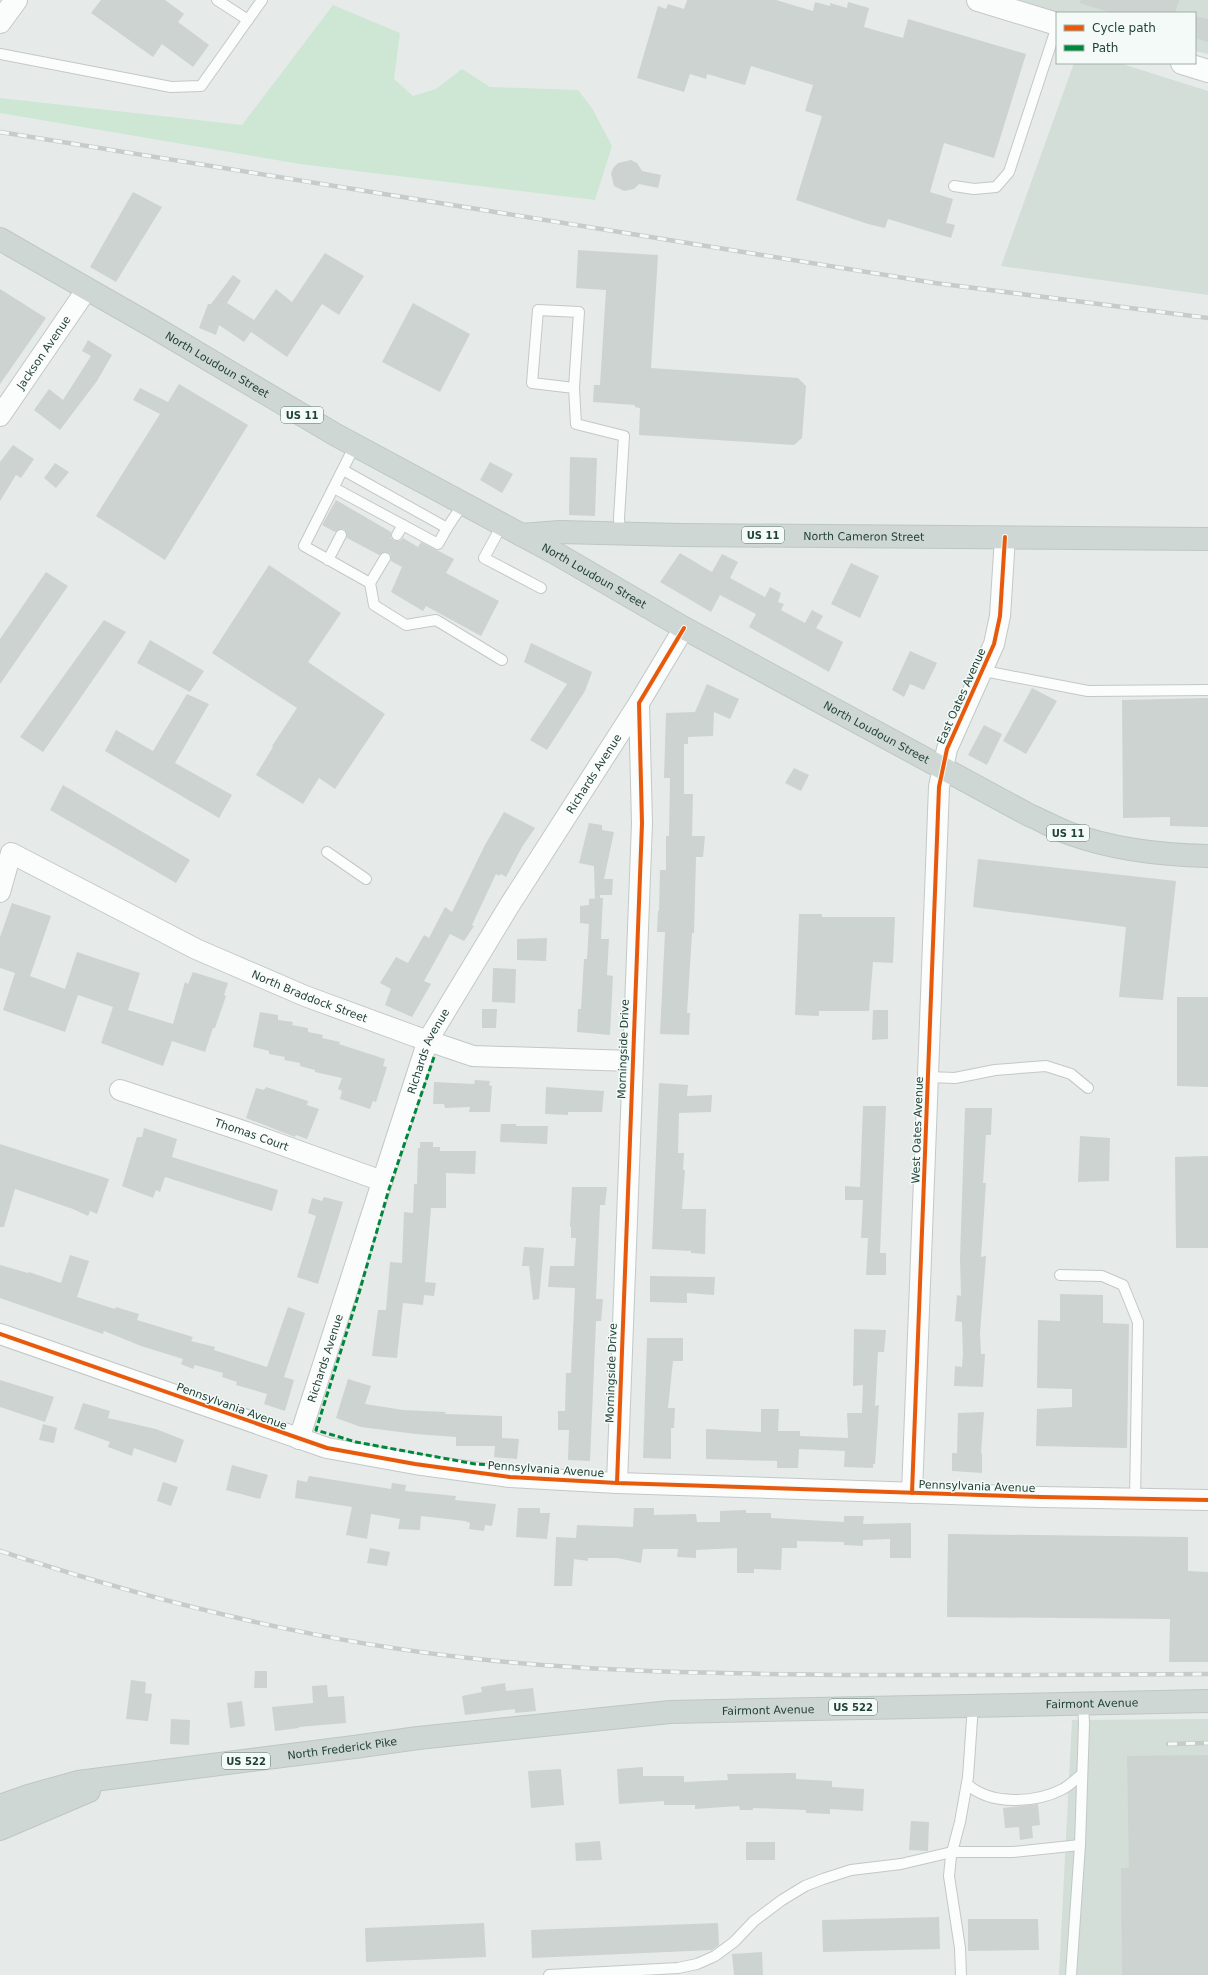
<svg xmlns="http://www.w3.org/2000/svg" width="1208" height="1975" font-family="'DejaVu Sans',sans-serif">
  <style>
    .built { fill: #d3ded8 }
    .green { fill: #cee6d4 }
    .building { fill: #ccd3d0 }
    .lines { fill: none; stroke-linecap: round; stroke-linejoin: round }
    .service-casing { stroke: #c3c8c6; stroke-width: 12 }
    .minor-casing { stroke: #c3c8c6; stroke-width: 22 }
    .tertiary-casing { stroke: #c3c8c6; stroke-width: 24 }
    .primary-casing { stroke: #bdc7c4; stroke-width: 24 }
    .service { stroke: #fbfcfc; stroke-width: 10 }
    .minor { stroke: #fbfcfc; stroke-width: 20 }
    .tertiary { stroke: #fbfcfc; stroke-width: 22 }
    .primary { stroke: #ced7d4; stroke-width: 22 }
    .rail-casing { stroke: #c7ccca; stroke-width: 4.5 }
    .rail { stroke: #f4faf7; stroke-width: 3; stroke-dasharray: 9; stroke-linecap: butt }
    .quiet { stroke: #00873e; stroke-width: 3; stroke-dasharray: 6 3; stroke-linecap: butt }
    .cycleway-casing { stroke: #f4faf7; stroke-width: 6 }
    .cycleway { stroke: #e8590c; stroke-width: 4 }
    .labels { text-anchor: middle; stroke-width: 3; stroke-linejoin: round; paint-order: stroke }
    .shield { fill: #f4faf7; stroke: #607971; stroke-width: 1 }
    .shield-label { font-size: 10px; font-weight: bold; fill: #214237 }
    .street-label { font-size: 11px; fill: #214237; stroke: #f4faf7 }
  </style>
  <rect width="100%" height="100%" fill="#e6ebe9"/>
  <!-- built -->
  <g class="built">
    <polygon points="1012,0 1208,0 1208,54 1195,51 1195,13 1059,13"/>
    <polygon points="1074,63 1119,63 1208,91 1208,295 1001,266"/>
    <polygon points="1208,1719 1208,1975 1059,1975 1072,1720"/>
  </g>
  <!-- green -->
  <polygon class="green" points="333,5 400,33 394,79 413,96 436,89 462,69 490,87 578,90 592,108 612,146 595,200 300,164 0,113 0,98 242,125"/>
  <!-- building -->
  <g class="building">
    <polygon points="101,0 165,0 184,14 178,22 209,45 193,67 162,44 153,57 91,13"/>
    <polygon points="687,0 776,0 813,11 815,2 830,6 830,3 847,8 848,2 869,8 864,27 903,38 908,19 1026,54 994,158 944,143 930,192 953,199 946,223 955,225 951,238 888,219 885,228 868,224 796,200 822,116 805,111 813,85 751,66 745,85 707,74 706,79 690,74 684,92 637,78 658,6 666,9 668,4 684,9"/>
    <polygon points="1081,0 1179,0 1175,13 1112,13 1080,3"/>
    <polygon points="1195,16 1208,19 1208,42 1195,38"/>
    <polygon points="631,160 637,163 642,171 661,175 658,188 639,184 634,189 624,191 614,186 611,174 613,168 618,163"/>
    <polygon points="133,192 162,207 116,282 90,267"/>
    <polygon points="578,250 658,255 651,368 798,378 806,386 802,438 794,445 639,435 640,408 635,407 635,405 593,402 594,385 600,385 606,290 576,288"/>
    <polygon points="325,253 364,276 339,315 322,304 287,357 251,332 244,342 219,325 216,335 199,328 208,304 211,304 233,275 241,281 227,303 254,320 276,289 292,302"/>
    <polygon points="0,289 46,318 0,384"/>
    <polygon points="413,303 470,334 440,392 382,362"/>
    <polygon points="88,340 112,355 97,381 60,430 34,410 49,389 63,400 91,356 82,351"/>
    <polygon points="179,384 248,425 165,560 96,516 160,414 133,400 140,388 168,402"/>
    <polygon points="13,445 34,459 21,478 16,475 0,501 0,462"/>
    <polygon points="570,457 597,458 595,516 569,515"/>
    <polygon points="490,462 513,474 502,493 480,480"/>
    <polygon points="55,463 69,472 56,488 44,478"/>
    <polygon points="336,500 391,532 391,538 394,541 400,541 403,538 418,547 421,542 454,559 446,573 499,601 481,636 426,606 423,611 391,592 402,567 391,561 391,555 389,553 385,552 379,555 347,538 347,534 344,529 340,529 335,532 322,525"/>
    <polygon points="680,553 712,572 722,554 738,562 730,578 765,597 770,587 781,593 778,602 784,604 781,610 805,623 812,610 823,616 816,628 843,642 829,672 749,627 756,614 720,595 711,612 660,582"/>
    <polygon points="851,563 879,576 860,618 831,604"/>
    <polygon points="269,565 341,613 308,662 385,714 335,789 319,778 303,804 256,775 273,747 272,746 297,708 212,653"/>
    <polygon points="46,572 68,586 0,684 0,639"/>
    <polygon points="104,620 126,632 43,752 20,737"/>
    <polygon points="150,640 204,671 190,692 137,663"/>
    <polygon points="531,643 592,672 585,691 547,750 530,740 567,684 524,662"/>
    <polygon points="910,651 937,663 924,690 910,684 904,697 892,690"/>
    <polygon points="707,684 739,699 730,719 714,712 713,736 688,737 688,744 684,744 684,794 693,794 692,836 705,836 703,857 696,857 694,933 692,933 687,1013 690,1013 689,1035 660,1034 665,932 657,932 658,911 659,911 660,870 666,870 666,836 669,836 670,778 664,778 666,713 695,712"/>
    <polygon points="1032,688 1057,701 1026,754 1003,741"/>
    <polygon points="187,694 209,704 175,763 232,795 219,818 105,751 116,730 153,751"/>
    <polygon points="1208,698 1208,827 1170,826 1170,817 1123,818 1122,700"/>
    <polygon points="984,725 1002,734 987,765 968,755"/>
    <polygon points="794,768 809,775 801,791 785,783"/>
    <polygon points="63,785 190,860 176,883 50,810"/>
    <polygon points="504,812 535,828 522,847 506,877 501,874 499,876 496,874 472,925 474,926 464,941 450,934 424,981 431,984 412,1017 385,1005 391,989 380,983 396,957 408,963 424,935 429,938 445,907 452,912 485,845"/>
    <polygon points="589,823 602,825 602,830 614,832 604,879 613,879 612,895 600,895 600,898 603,898 601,939 609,939 607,975 613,976 610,1035 577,1032 578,1009 581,1009 584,959 587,959 589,924 580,923 580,906 589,905 589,899 598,898 595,898 594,866 579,863"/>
    <polygon points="978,859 1176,881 1163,1000 1119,997 1126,927 973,907"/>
    <polygon points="12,903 51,916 30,976 65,989 77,952 140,973 128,1010 173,1024 185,982 188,984 193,972 228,983 224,995 226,996 215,1028 213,1028 205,1052 172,1041 163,1066 101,1043 113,1007 78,995 65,1032 3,1010 15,973 0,968 0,937"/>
    <polygon points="799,914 822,914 822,917 895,917 893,963 873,962 869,1011 819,1011 819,1016 795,1015"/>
    <polygon points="547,938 546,961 517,960 517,939"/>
    <polygon points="493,968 516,969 515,1003 492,1002"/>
    <polygon points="1177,997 1208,997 1208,1087 1177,1086"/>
    <polygon points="482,1009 497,1009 496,1028 482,1028"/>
    <polygon points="873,1010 888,1010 888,1039 872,1040"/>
    <polygon points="260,1012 278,1015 278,1020 293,1022 292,1025 308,1028 308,1032 323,1035 322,1038 340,1042 339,1044 385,1059 383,1066 387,1067 376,1102 373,1101 370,1109 340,1099 342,1091 338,1089 342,1078 315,1072 315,1070 300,1066 300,1063 284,1060 285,1057 269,1054 269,1051 253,1047"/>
    <polygon points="475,1080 490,1081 489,1085 492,1086 490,1112 469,1112 470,1107 445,1108 444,1104 433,1104 434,1082 474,1084"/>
    <polygon points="659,1083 688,1085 687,1096 712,1095 711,1112 679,1113 678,1153 684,1153 683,1170 685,1170 682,1209 706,1209 705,1254 691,1253 691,1251 652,1249"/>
    <polygon points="266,1087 308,1101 307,1105 319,1109 307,1139 296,1135 295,1137 246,1118 256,1088 264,1090"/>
    <polygon points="546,1087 604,1091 602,1112 568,1112 568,1115 545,1114"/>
    <polygon points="863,1106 886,1106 880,1253 886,1253 886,1275 866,1275 868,1238 861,1238 863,1200 845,1200 845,1186 860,1187"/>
    <polygon points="965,1108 992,1108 991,1135 986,1135 983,1183 986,1183 981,1257 986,1256 980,1333 981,1354 985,1354 983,1387 954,1386 955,1366 962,1367 963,1354 962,1322 955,1321 957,1295 961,1296 960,1258"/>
    <polygon points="501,1124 516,1124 516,1126 548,1126 547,1144 500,1142"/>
    <polygon points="144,1128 177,1139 172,1157 278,1190 272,1211 165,1177 160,1192 156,1190 153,1198 122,1186 137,1137 142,1137"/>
    <polygon points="1080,1136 1110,1138 1109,1181 1078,1182"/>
    <polygon points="420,1142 433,1142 433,1147 440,1147 440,1151 476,1151 475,1174 446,1173 446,1208 431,1208 425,1282 436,1283 434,1296 424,1295 423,1305 403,1303 397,1358 372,1356 378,1310 386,1310 390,1262 402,1263 404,1212 413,1213 414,1184 417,1184 418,1148 420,1148"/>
    <polygon points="0,1144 109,1179 97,1214 90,1211 88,1216 73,1209 15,1189 4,1227 0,1227"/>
    <polygon points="1208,1156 1208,1248 1176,1248 1175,1157"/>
    <polygon points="572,1187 607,1187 605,1205 600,1205 596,1299 603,1299 601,1321 596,1321 590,1461 568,1460 569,1430 558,1430 558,1411 565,1411 566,1373 571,1373 575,1288 548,1287 550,1266 574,1266 576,1238 571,1238 571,1227 570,1227"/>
    <polygon points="324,1197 343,1202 318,1284 297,1277 316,1216 308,1213 312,1198 322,1201"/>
    <polygon points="524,1247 544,1248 539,1299 533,1300 529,1266 522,1266"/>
    <polygon points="70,1255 89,1261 77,1297 115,1309 116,1307 139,1314 137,1320 193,1337 191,1341 215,1347 214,1350 267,1367 288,1307 305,1313 284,1377 294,1380 285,1411 264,1404 267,1394 236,1385 237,1382 222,1377 223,1373 195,1365 193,1369 181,1364 183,1359 141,1346 104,1331 103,1334 0,1298 0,1265 28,1273 29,1272 61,1283"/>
    <polygon points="650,1276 715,1277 714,1295 687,1293 687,1303 650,1302"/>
    <polygon points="1060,1294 1103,1295 1103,1323 1129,1324 1127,1448 1036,1446 1037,1409 1072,1407 1072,1389 1037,1388 1038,1320 1060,1321"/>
    <polygon points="854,1329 886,1330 884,1352 878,1352 875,1406 879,1405 875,1464 873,1464 873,1468 844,1467 845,1451 799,1449 798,1468 777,1468 777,1461 706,1459 706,1429 761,1432 761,1409 779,1409 778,1431 800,1431 800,1436 848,1438 847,1413 862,1413 863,1385 853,1386"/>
    <polygon points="647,1338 683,1338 683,1361 673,1361 668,1408 675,1408 674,1428 671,1428 671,1459 643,1458"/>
    <polygon points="348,1379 371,1386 365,1404 403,1410 446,1412 445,1414 502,1416 502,1438 519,1439 517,1459 494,1457 495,1446 456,1446 456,1437 416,1434 361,1427 336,1418"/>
    <polygon points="0,1380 54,1397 45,1422 0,1407"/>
    <polygon points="83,1403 110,1411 108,1418 156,1429 184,1440 176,1463 134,1448 132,1456 108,1447 110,1442 74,1429"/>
    <polygon points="984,1412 981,1453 982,1453 982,1473 952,1471 952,1453 957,1453 958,1413"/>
    <polygon points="43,1424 57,1428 54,1443 39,1440"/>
    <polygon points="232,1465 268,1475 260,1499 226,1490"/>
    <polygon points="309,1476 391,1489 392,1483 406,1485 405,1491 456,1496 455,1500 496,1504 492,1526 485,1525 484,1531 469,1529 470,1523 465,1521 421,1516 420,1530 398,1529 400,1519 371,1514 367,1539 346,1535 352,1507 295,1498 297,1480 307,1482"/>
    <polygon points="163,1482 178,1487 171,1506 157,1501"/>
    <polygon points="518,1508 540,1508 540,1513 550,1513 547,1539 516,1537"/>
    <polygon points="634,1508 654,1508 654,1515 696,1514 697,1522 720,1522 720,1511 746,1510 746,1513 771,1513 771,1518 844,1522 844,1516 864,1516 863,1524 911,1523 911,1558 890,1558 890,1539 863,1540 863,1546 844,1545 844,1542 797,1541 797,1548 782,1548 781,1570 754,1569 754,1573 737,1573 737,1548 696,1550 696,1558 677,1557 678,1549 643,1549 641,1563 617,1558 588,1558 588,1561 574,1559 572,1586 554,1586 556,1537 576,1538 577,1525 633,1527"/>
    <polygon points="948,1534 1188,1537 1188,1571 1208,1572 1208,1662 1169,1662 1170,1619 947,1617"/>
    <polygon points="370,1548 390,1552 387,1566 367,1563"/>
    <polygon points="255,1671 267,1671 267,1688 254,1688"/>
    <polygon points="131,1680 146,1682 145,1693 152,1694 148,1721 126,1719"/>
    <polygon points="505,1683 506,1691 533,1688 536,1711 515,1713 515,1709 465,1715 462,1696 482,1692 481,1687"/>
    <polygon points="327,1685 328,1697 344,1696 346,1723 299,1727 299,1728 275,1731 272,1707 313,1703 312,1686"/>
    <polygon points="242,1701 245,1726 230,1728 227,1703"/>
    <polygon points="171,1719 190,1720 189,1745 170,1744"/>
    <polygon points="1208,1755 1208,1975 1122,1975 1121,1868 1129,1868 1127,1756"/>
    <polygon points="643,1767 643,1776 684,1776 684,1782 728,1780 727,1774 796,1773 796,1779 832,1781 832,1787 864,1789 863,1811 830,1809 830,1814 806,1813 806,1810 753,1808 753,1810 740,1810 739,1806 695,1809 695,1805 664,1805 664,1801 619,1804 617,1769"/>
    <polygon points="561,1769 564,1805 531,1808 528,1771"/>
    <polygon points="1038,1804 1040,1825 1032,1826 1033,1838 1020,1840 1019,1827 1005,1828 1003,1808"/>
    <polygon points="911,1821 929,1822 928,1851 909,1850"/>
    <polygon points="600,1841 602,1860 576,1861 575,1843"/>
    <rect x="746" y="1842" width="29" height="18"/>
    <polygon points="939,1917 940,1949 823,1952 822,1920"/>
    <polygon points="968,1919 1038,1919 1039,1950 968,1951"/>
    <polygon points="484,1923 486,1957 366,1962 365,1928"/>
    <polygon points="718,1923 719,1945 712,1950 532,1958 531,1930"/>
    <polygon points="762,1952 763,1975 734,1975 732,1954"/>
  </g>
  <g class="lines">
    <!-- service casing -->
    <g class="service-casing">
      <g id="service">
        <polyline points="217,0 248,20"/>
        <polyline points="0,54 171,87 201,86 262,0"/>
        <polyline points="954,186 974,189 996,187 1009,172 1057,26"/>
        <polyline points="574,388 532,383 538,310 579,312 574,388 576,424 624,436 619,518 620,534"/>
        <polyline points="355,445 304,546 370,583 374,605 406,625 436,620 502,660"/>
        <polyline points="343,470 447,528 463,504"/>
        <polyline points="334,488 438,544 447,528"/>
        <polyline points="502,525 484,558 541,588"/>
        <polyline points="397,535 403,525"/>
        <polyline points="328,560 341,535"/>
        <polyline points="370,583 385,558"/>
        <polyline points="984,671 1088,691 1208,690"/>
        <polyline points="327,852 366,879"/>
        <polyline points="928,1077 955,1078 995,1070 1046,1066 1071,1074 1088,1088"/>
        <polyline points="1060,1275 1102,1276 1123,1285 1138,1322 1135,1499"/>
        <path d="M 967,1784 C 991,1806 1036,1803 1063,1789 C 1070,1785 1076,1779 1082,1774"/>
        <polyline points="549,1975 678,1968 697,1964 715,1956 734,1942 754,1921 782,1900 805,1886 823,1879 851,1870 901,1864 952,1852 1013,1852 1080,1845"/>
        <polyline points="961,1975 960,1948 949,1876 951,1856 960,1822 968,1777 973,1705"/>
        <polyline points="1071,1975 1080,1845 1084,1724 1083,1703"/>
      </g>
    </g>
    <!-- minor casing -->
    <g class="minor-casing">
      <g id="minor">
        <path id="s1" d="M 0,416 L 87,289"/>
        <path id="s2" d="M 0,892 L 11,853 L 196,949 L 305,996 L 414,1036 L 473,1056 L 632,1061"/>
        <path id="s3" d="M 120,1090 L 246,1132 L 382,1181"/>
        <polyline points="0,1334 327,1448 415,1464 510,1477 617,1483 1041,1497 1208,1500"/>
        <path id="s4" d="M 299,1439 L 428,1040 L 509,906 L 639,703"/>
        <polyline points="617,1483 642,823 639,703 684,628"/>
        <polyline points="912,1493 939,787 947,749 994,644 1000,616 1005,537"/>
      </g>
    </g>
    <!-- tertiary casing -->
    <g class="tertiary-casing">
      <g id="tertiary">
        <polyline points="978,0 1057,24"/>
        <polyline points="0,22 16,0"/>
        <polyline points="1182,63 1208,71"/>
      </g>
    </g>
    <!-- primary casing -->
    <g class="primary-casing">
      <g id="primary">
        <path id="s5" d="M 0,239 L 152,326 L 336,435 L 557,554 L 684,628 L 1029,815 C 1043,821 1057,829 1071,834 C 1115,850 1162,855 1208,856"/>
        <path id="s6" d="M 521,535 L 560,532 L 681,535 L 1208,539"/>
        <path id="s7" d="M 0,1806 L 28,1796 L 78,1782 L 354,1747 L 418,1738 L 670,1712 L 1208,1701"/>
        <polyline points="0,1829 89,1791"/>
      </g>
    </g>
    <!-- service -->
    <use href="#service" class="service"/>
    <!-- minor -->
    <use href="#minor" class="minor"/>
    <!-- tertiary -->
    <use href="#tertiary" class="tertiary"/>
    <!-- primary -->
    <use href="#primary" class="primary"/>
    <!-- rail casing -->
    <g class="rail-casing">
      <g id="rail">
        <polyline points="0,132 935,283 1208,318"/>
        <path d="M 0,1551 C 155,1602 316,1642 478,1659 C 606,1673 736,1674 864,1675 C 979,1675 1093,1675 1208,1674"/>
        <polyline points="1168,1744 1208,1743"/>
      </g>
    </g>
    <!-- rail -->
    <use href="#rail" class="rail"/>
    <!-- quiet -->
    <polyline class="quiet" points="434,1057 389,1189 359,1293 316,1430 356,1442 475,1464 494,1465"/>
    <!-- cycleway casing -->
    <g class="cycleway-casing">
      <g id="cycleway">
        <polyline points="0,1334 327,1448 415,1464 510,1477 617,1483 1041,1497 1208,1500"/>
        <polyline points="617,1483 642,823 639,703 684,628"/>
        <polyline points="912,1493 939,787 947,749 994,644 1000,616 1005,537"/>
      </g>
    </g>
    <!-- cycleway -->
    <use href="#cycleway" class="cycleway"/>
  </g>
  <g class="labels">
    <!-- shield labels -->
    <g class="shield">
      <rect x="281" y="407" width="42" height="16" rx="3"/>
      <rect x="742" y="527" width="42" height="16" rx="3"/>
      <rect x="1047" y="825" width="42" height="16" rx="3"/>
      <rect x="829" y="1699" width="48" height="16" rx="3"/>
      <rect x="222" y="1753" width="48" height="16" rx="3"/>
    </g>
    <g class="shield-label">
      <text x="302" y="419">US 11</text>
      <text x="763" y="539">US 11</text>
      <text x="1068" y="837">US 11</text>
      <text x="853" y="1711">US 522</text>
      <text x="246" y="1765">US 522</text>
    </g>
    <!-- street labels -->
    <g class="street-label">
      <text dy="4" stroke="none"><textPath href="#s1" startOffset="77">Jackson Avenue</textPath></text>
      <text dy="4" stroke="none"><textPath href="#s5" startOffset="251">North Loudoun Street</textPath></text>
      <text dy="4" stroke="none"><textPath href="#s6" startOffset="343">North Cameron Street</textPath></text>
      <text dy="4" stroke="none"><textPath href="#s5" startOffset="683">North Loudoun Street</textPath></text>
      <text transform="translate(961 696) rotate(-66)" y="4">East Oates Avenue</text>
      <text dy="4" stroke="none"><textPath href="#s5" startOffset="1006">North Loudoun Street</textPath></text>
      <text dy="4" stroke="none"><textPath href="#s4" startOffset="733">Richards Avenue</textPath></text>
      <text dy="4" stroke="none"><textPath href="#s2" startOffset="372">North Braddock Street</textPath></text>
      <text transform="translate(623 1049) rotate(-88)" y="4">Morningside Drive</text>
      <text dy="4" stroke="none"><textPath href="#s4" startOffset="409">Richards Avenue</textPath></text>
      <text transform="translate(917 1130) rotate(-88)" y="4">West Oates Avenue</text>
      <text dy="4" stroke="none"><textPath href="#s3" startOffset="139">Thomas Court</textPath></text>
      <text dy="4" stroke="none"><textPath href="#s4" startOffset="85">Richards Avenue</textPath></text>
      <text transform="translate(611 1373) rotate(-88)" y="4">Morningside Drive</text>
      <text transform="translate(232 1406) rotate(20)" y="4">Pennsylvania Avenue</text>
      <text transform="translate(546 1469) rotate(4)" y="4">Pennsylvania Avenue</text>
      <text transform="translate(977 1486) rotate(2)" y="4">Pennsylvania Avenue</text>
      <text dy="4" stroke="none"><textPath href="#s7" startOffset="1100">Fairmont Avenue</textPath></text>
      <text dy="4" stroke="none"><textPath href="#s7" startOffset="776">Fairmont Avenue</textPath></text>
      <text dy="4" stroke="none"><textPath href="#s7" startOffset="348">North Frederick Pike</textPath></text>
    </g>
  </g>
  <!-- legend -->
  <rect x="1056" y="12" width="140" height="52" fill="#f4faf7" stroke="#a0b0aa"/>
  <rect x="1064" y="25" width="20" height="6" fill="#e8590c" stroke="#a0b0aa"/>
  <text x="1092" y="32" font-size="12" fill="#214237">Cycle path</text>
  <rect x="1064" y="45" width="20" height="6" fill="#00873e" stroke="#a0b0aa"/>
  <text x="1092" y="52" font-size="12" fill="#214237">Path</text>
</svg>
